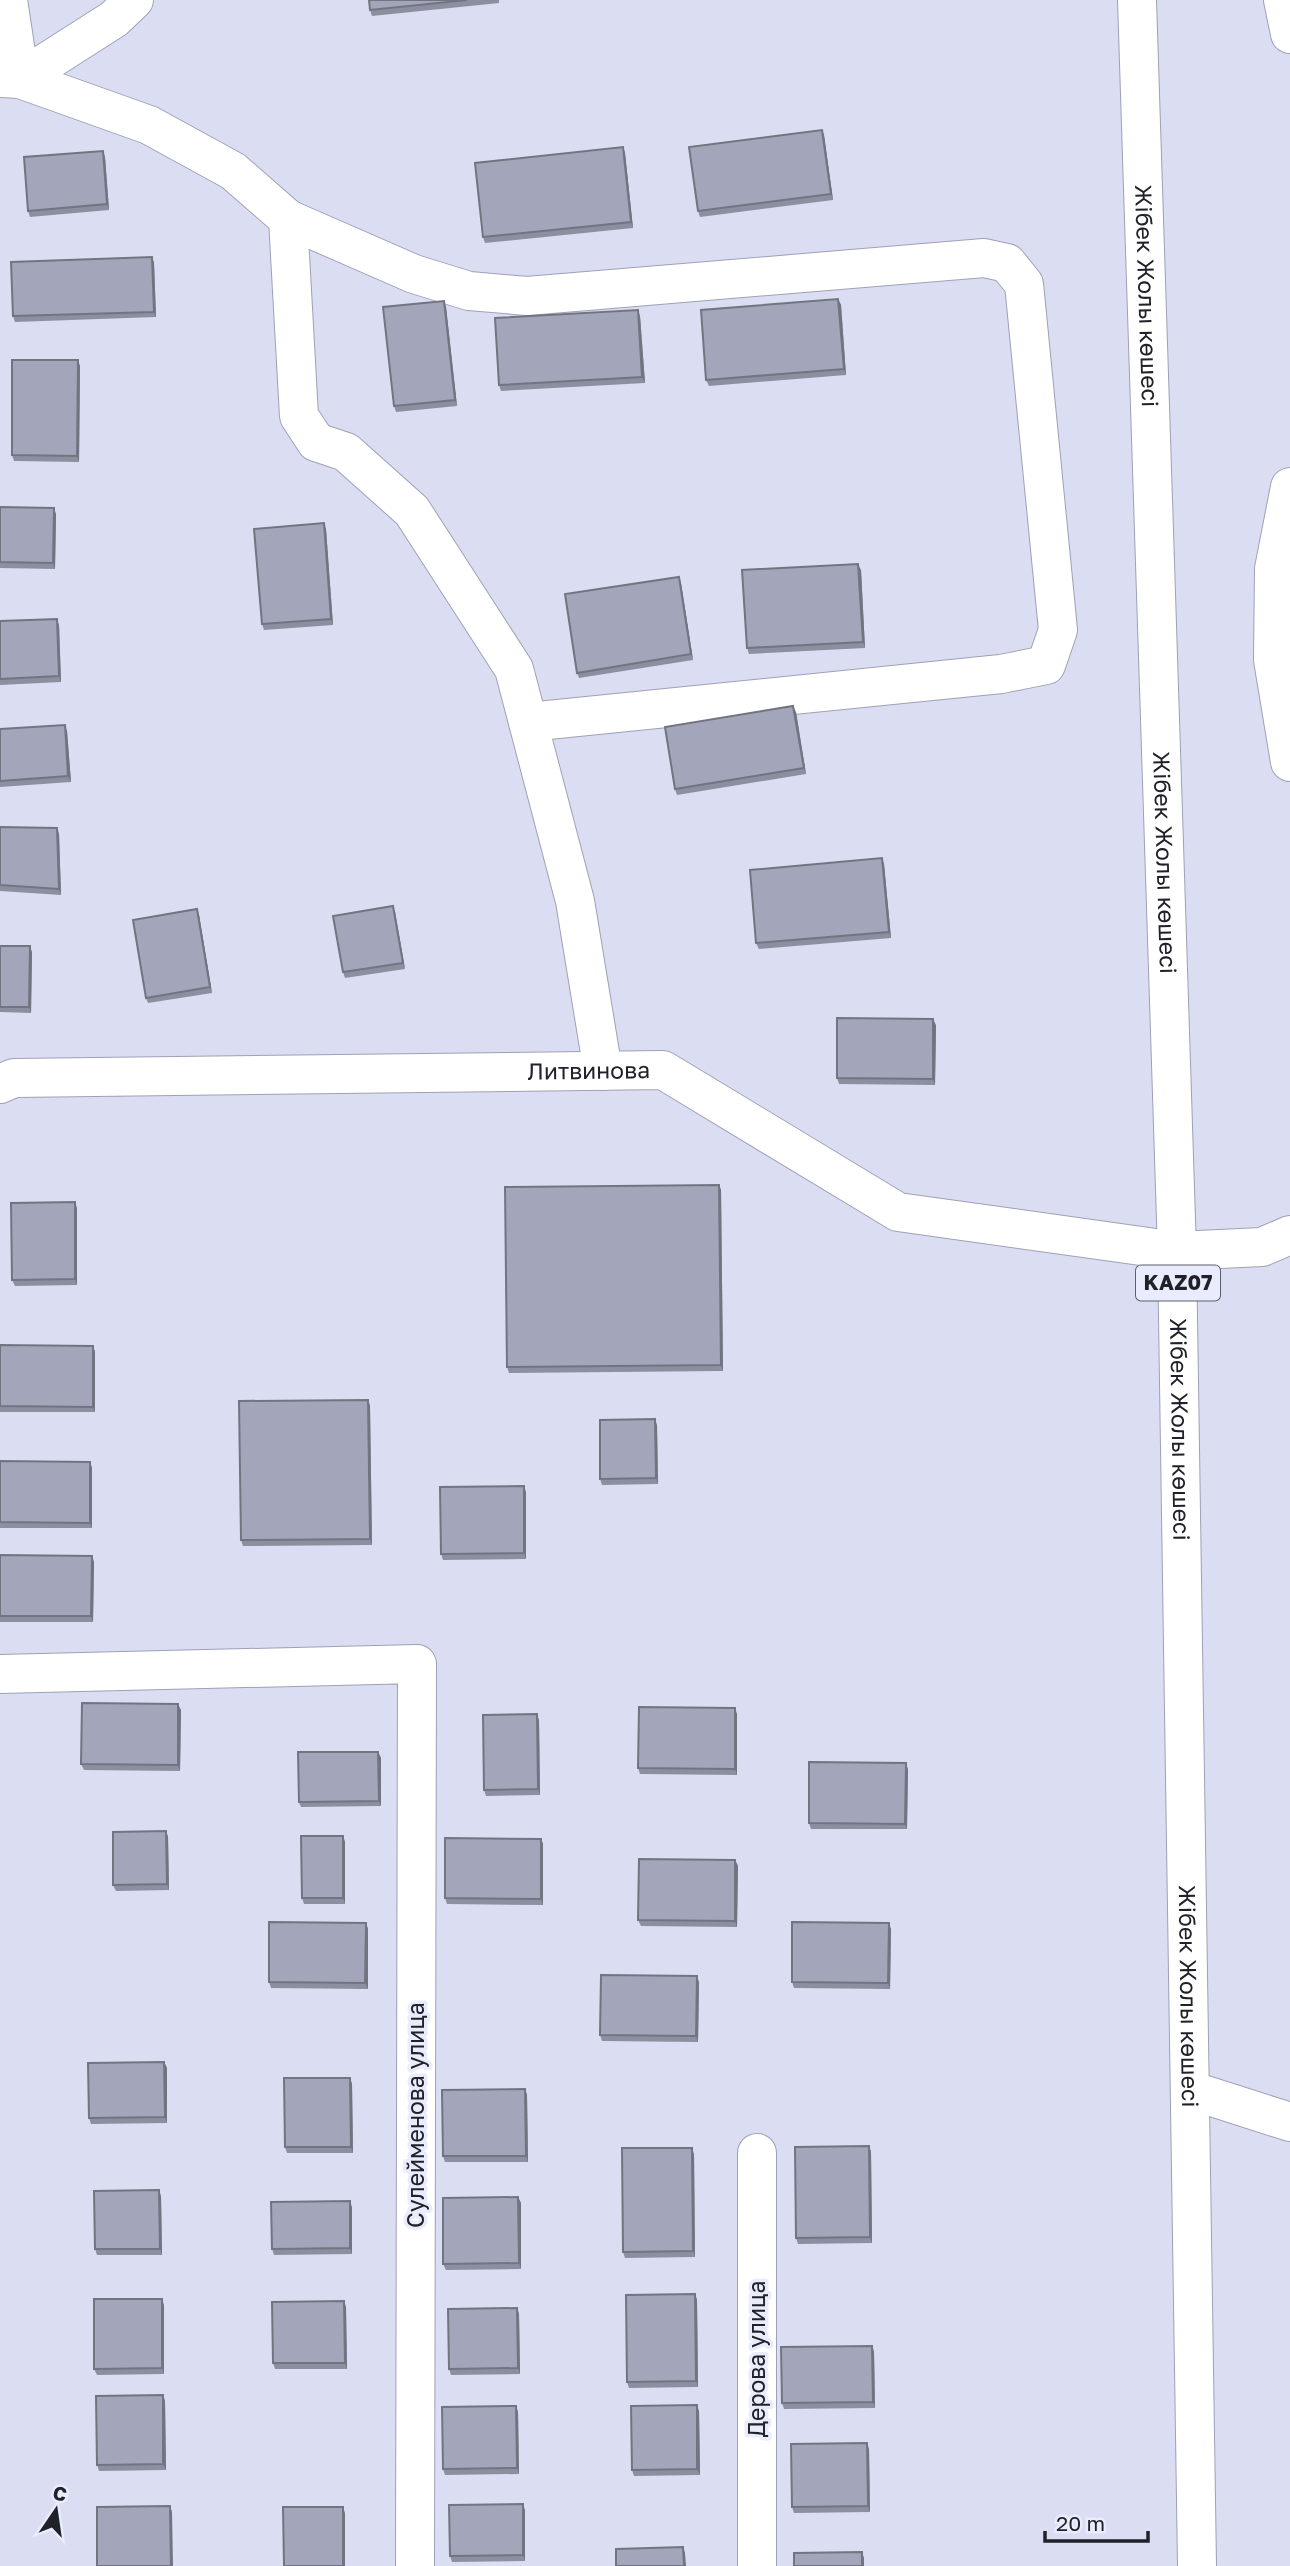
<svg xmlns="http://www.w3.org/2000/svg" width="1290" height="2566" font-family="'Golos Text',sans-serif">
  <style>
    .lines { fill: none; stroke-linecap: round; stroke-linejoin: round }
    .minor-casing { stroke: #9ea1b5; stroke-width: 40 }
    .highway-casing { stroke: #9ea1b5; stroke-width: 40 }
    .minor { stroke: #fff; stroke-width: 38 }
    .highway { stroke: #fff; stroke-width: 38 }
    .wall { fill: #8c8fa0 }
    .shaded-wall { fill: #727482 }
    .building { fill: #a3a6ba; stroke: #727482; stroke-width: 2 }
    .labels { text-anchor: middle; stroke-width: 7; stroke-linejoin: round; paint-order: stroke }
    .shield { fill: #e9ecfd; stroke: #5c5e69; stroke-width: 2 }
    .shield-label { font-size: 21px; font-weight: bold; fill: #202129 }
    .street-label { font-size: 23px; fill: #202129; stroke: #e9ecfd }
  </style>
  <rect width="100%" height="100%" fill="#dbdef3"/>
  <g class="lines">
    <!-- minor casing -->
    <g class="minor-casing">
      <g id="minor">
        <polyline points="8,0 20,79 149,125 233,171 288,219 299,416 316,442 346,452 412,511 514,669 575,901 603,1071"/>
        <polyline points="1283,0 1290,34"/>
        <polyline points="3,78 20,79 114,19 134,0"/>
        <polyline points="288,219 414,274 469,291 527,296 984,258 1007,263 1024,284 1058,630 1046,665 1001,674 528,722"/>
        <polyline points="1290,487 1274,569 1273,660 1290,762"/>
        <path id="s1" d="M 0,1084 L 14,1078 L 663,1070 L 898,1212 L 1177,1251 L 1262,1247 L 1290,1235"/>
        <polyline points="0,1674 417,1664 415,2566"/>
        <polyline points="1190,2090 1290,2122"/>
        <polyline points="757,2153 757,2566"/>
      </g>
    </g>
    <!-- highway casing -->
    <g class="highway-casing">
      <g id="highway">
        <path id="s2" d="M 1137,0 L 1177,1251 L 1197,2566"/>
      </g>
    </g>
    <!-- minor -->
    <use href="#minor" class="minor"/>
    <!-- highway -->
    <use href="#highway" class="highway"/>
  </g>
  <!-- wall -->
  <g class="wall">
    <polygon points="369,0 499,0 499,3 372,16 370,10"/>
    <polygon points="824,135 833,200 700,217 698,211"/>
    <polygon points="623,147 625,153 633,228 485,243 483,237"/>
    <polygon points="105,157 109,210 30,217 28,211"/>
    <polygon points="152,257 154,263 156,317 15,322 13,316"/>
    <polygon points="838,299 841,305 846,375 709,386 706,380"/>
    <polygon points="446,307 457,406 396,412 394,406"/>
    <polygon points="640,316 645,383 501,391 499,385"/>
    <polygon points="80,366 79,462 14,461 12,455"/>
    <polygon points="0,507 56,514 55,569 0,568"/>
    <polygon points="326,529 333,625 264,630 262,624"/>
    <polygon points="861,570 865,648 749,654 747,648"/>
    <polygon points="681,583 693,660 579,678 577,673"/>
    <polygon points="0,621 59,625 61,682 0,685"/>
    <polygon points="796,712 806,774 677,795 675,789"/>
    <polygon points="0,729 67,731 71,782 0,787"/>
    <polygon points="0,827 57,828 59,834 61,895 0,891"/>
    <polygon points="884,864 891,938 759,949 756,943"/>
    <polygon points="395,912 405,969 345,978 343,972"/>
    <polygon points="199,915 212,993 148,1003 146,998"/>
    <polygon points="0,946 32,952 31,1013 0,1012"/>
    <polygon points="936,1025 935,1085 839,1084 837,1078"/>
    <polygon points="719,1185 721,1190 723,1371 509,1373 507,1367"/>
    <polygon points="77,1208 77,1285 15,1286 12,1280"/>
    <polygon points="0,1345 93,1346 95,1352 95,1412 0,1412"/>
    <polygon points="368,1400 370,1406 372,1545 243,1546 241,1540"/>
    <polygon points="657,1425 658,1484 602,1485 600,1479"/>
    <polygon points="0,1461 90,1462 92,1468 92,1528 0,1528"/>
    <polygon points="526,1492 526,1559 443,1560 441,1554"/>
    <polygon points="0,1555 92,1556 94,1562 93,1622 0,1622"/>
    <polygon points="181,1710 180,1771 84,1770 81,1764"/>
    <polygon points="737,1714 737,1775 640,1774 638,1768"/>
    <polygon points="539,1720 540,1795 486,1796 484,1790"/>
    <polygon points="378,1752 381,1758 381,1806 301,1807 299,1802"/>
    <polygon points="908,1769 907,1829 811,1829 809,1823"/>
    <polygon points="166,1831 168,1837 169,1890 116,1891 113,1885"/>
    <polygon points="343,1836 345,1842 345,1904 304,1904 302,1898"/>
    <polygon points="541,1839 543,1844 543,1905 447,1904 445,1898"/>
    <polygon points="735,1860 738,1866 737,1927 641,1926 638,1920"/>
    <polygon points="366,1923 368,1929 368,1989 271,1988 269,1982"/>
    <polygon points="891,1929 890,1989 794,1988 792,1982"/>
    <polygon points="699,1982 698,2042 602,2041 600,2035"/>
    <polygon points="164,2062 167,2068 167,2123 91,2124 89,2118"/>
    <polygon points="350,2078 352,2084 353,2153 287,2153 285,2147"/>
    <polygon points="525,2089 527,2095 528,2162 445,2162 443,2156"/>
    <polygon points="869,2146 871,2152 872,2243 798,2244 796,2238"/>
    <polygon points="694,2154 695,2257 625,2258 623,2252"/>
    <polygon points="161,2196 162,2255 97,2255 95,2249"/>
    <polygon points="518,2197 521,2203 521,2269 446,2270 443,2264"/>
    <polygon points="352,2207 352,2254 274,2255 272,2249"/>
    <polygon points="695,2294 697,2300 698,2387 629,2388 627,2382"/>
    <polygon points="164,2305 164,2374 97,2375 94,2369"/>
    <polygon points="346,2307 347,2369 275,2369 273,2363"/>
    <polygon points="517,2308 519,2314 520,2374 451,2375 449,2369"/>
    <polygon points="872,2346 874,2352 875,2408 784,2409 782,2403"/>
    <polygon points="163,2395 165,2401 166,2470 99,2471 97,2465"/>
    <polygon points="516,2406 518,2412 519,2474 445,2475 443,2469"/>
    <polygon points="699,2411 700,2475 634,2476 632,2470"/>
    <polygon points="869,2449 870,2512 794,2513 792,2507"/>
    <polygon points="525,2510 525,2561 452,2562 450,2556"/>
  </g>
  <!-- shaded-wall -->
  <g class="shaded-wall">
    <polygon points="822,130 824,135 833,200 831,194"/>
    <polygon points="623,147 625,153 633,228 631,222"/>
    <polygon points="103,151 105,157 109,210 107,204"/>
    <polygon points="152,257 154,263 156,317 154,312"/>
    <polygon points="838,299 841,305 846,375 844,369"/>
    <polygon points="444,301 446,307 457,406 455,400"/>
    <polygon points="638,310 640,316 645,383 642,377"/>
    <polygon points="78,360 80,366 79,462 77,456"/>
    <polygon points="54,508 56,514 55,569 53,563"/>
    <polygon points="324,523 326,529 333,625 331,619"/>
    <polygon points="858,564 861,570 865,648 863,642"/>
    <polygon points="679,577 681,583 693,660 691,654"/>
    <polygon points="57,619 59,625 61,682 59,676"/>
    <polygon points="793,706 796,712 806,774 804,768"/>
    <polygon points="65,725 67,731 71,782 68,776"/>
    <polygon points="57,828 59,834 61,895 59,889"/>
    <polygon points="882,858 884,864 891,938 889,932"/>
    <polygon points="393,906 395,912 405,969 403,963"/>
    <polygon points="197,909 199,915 212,993 210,987"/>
    <polygon points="30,946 32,952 31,1013 29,1007"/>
    <polygon points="933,1019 936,1025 935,1085 933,1079"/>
    <polygon points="719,1185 721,1190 723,1371 721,1365"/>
    <polygon points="75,1202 77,1208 77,1285 75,1279"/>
    <polygon points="93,1346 95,1352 95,1412 93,1407"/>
    <polygon points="368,1400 370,1406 372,1545 370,1539"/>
    <polygon points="655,1419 657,1425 658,1484 656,1478"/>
    <polygon points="90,1462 92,1468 92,1528 90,1523"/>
    <polygon points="524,1486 526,1492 526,1559 524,1553"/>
    <polygon points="92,1556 94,1562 93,1622 91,1616"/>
    <polygon points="178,1704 181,1710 180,1771 178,1765"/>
    <polygon points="735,1708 737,1714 737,1775 735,1769"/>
    <polygon points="537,1714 539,1720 540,1795 538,1789"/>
    <polygon points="378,1752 381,1758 381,1806 379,1801"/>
    <polygon points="906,1763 908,1769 907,1829 905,1824"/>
    <polygon points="166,1831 168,1837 169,1890 167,1884"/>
    <polygon points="343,1836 345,1842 345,1904 343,1898"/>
    <polygon points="541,1839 543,1844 543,1905 541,1899"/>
    <polygon points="735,1860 738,1866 737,1927 735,1921"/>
    <polygon points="366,1923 368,1929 368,1989 365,1983"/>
    <polygon points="889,1923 891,1929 890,1989 888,1983"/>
    <polygon points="697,1976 699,1982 698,2042 696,2036"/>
    <polygon points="164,2062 167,2068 167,2123 165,2117"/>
    <polygon points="350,2078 352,2084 353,2153 351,2147"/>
    <polygon points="525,2089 527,2095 528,2162 526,2156"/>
    <polygon points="869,2146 871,2152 872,2243 870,2237"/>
    <polygon points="692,2148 694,2154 695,2257 693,2251"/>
    <polygon points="159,2190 161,2196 162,2255 160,2249"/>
    <polygon points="518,2197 521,2203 521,2269 519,2263"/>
    <polygon points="350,2201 352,2207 352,2254 350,2248"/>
    <polygon points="695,2294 697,2300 698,2387 696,2381"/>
    <polygon points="162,2299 164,2305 164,2374 162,2368"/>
    <polygon points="344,2301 346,2307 347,2369 345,2363"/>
    <polygon points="517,2308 519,2314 520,2374 518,2368"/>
    <polygon points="872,2346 874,2352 875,2408 873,2402"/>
    <polygon points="163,2395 165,2401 166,2470 163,2464"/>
    <polygon points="697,2405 699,2411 700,2475 697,2469"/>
    <polygon points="516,2406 518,2412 519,2474 517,2468"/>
    <polygon points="867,2443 869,2449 870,2512 868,2506"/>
    <polygon points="523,2504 525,2510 525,2561 523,2555"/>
    <polygon points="170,2506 172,2512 173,2566 171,2566"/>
    <polygon points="343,2507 345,2513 345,2566 343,2566"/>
    <polygon points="683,2547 685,2553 686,2566 684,2566"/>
    <polygon points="862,2552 864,2558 864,2566 862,2566"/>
  </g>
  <!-- building -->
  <g class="building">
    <polygon points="369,0 467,0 370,10"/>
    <polygon points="822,130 831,194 698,211 689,147"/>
    <polygon points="623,147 631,222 483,237 475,163"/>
    <polygon points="103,151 107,204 28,211 24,157"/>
    <polygon points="152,257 154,312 13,316 11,262"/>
    <polygon points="838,299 844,369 706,380 701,310"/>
    <polygon points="444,301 455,400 394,406 383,307"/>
    <polygon points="638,310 642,377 499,385 495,318"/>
    <polygon points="12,360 78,360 77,456 12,455"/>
    <polygon points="0,507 54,508 53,563 0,562"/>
    <polygon points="324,523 331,619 262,624 254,529"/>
    <polygon points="858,564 863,642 747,648 742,570"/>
    <polygon points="679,577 691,654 577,673 565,594"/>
    <polygon points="57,619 59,676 0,679 0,621"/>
    <polygon points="793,706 804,768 675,789 665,727"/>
    <polygon points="65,725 68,776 0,781 0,729"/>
    <polygon points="0,827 57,828 59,889 0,885"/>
    <polygon points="882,858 889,932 756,943 750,870"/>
    <polygon points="393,906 403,963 343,972 333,916"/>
    <polygon points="197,909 210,987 146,998 133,920"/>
    <polygon points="0,946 30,946 29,1007 0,1007"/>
    <polygon points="837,1018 933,1019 933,1079 837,1078"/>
    <polygon points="719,1185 721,1365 507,1367 505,1187"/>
    <polygon points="75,1202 75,1279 12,1280 11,1203"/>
    <polygon points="0,1345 93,1346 93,1407 0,1406"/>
    <polygon points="368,1400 370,1539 241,1540 239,1401"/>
    <polygon points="655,1419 656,1478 600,1479 600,1420"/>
    <polygon points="0,1461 90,1462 90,1523 0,1522"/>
    <polygon points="524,1486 524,1553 441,1554 440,1487"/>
    <polygon points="0,1555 92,1556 91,1616 0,1616"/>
    <polygon points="82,1703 178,1704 178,1765 81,1764"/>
    <polygon points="639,1707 735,1708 735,1769 638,1768"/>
    <polygon points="537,1714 538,1789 484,1790 483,1715"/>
    <polygon points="298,1752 378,1752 379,1801 299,1802"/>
    <polygon points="809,1762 906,1763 905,1824 809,1823"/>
    <polygon points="166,1831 167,1884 113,1885 113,1832"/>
    <polygon points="301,1836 343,1836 343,1898 302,1898"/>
    <polygon points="445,1838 541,1839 541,1899 445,1898"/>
    <polygon points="639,1859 735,1860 735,1921 638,1920"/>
    <polygon points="269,1922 366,1923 365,1983 269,1982"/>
    <polygon points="792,1922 889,1923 888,1983 792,1982"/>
    <polygon points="601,1975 697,1976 696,2036 600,2035"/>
    <polygon points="164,2062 165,2117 89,2118 88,2063"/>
    <polygon points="284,2078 350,2078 351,2147 285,2147"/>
    <polygon points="525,2089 526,2156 443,2156 442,2090"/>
    <polygon points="869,2146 870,2237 796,2238 795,2147"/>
    <polygon points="622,2148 692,2148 693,2251 623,2252"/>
    <polygon points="159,2190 160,2249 95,2249 94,2191"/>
    <polygon points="518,2197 519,2263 443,2264 443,2198"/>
    <polygon points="350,2201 350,2248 272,2249 271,2202"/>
    <polygon points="695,2294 696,2381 627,2382 626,2295"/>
    <polygon points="94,2299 162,2299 162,2368 94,2369"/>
    <polygon points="344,2301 345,2363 273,2363 272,2302"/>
    <polygon points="517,2308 518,2368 449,2369 448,2309"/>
    <polygon points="872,2346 873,2402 782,2403 781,2347"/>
    <polygon points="163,2395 163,2464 97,2465 96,2396"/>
    <polygon points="697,2405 697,2469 632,2470 631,2406"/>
    <polygon points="516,2406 517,2468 443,2469 442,2407"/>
    <polygon points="867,2443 868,2506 792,2507 791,2444"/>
    <polygon points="523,2504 523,2555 450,2556 449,2505"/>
    <polygon points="170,2506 171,2566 97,2566 97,2507"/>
    <polygon points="283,2507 343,2507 343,2566 284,2566"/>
    <polygon points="683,2547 684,2566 616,2566 616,2549"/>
    <polygon points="862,2552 862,2566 794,2566 794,2553"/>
  </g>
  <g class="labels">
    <!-- shield labels -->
    <rect class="shield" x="1136" y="1265.5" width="84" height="35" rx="5"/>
    <g class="shield-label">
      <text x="1178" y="1290">KAZ07</text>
    </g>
    <!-- street labels -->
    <g class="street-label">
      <text dy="8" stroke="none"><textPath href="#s2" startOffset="296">Жібек Жолы көшесі</textPath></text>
      <text dy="8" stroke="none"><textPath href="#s2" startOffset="863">Жібек Жолы көшесі</textPath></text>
      <text dy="8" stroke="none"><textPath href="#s1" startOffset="590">Литвинова</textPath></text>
      <text dy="8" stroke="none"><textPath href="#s2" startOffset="1430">Жібек Жолы көшесі</textPath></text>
      <text dy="8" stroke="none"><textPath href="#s2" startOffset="1997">Жібек Жолы көшесі</textPath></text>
      <text transform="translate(416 2115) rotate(-90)" y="8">Сулейменова улица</text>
      <text transform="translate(757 2359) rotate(-90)" y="8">Дерова улица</text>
    </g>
  </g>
  <!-- north arrow -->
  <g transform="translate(56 2510) rotate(13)" stroke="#e9ecfd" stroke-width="5" paint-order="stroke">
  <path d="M0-5L12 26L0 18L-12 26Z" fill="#202129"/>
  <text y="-10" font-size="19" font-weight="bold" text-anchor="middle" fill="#202129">С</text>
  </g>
  <!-- scale -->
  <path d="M1045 2531v10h103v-10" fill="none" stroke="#202129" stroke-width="3.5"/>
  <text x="1056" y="2531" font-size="21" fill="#202129" stroke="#e9ecfd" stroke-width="5" paint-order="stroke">20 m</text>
</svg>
